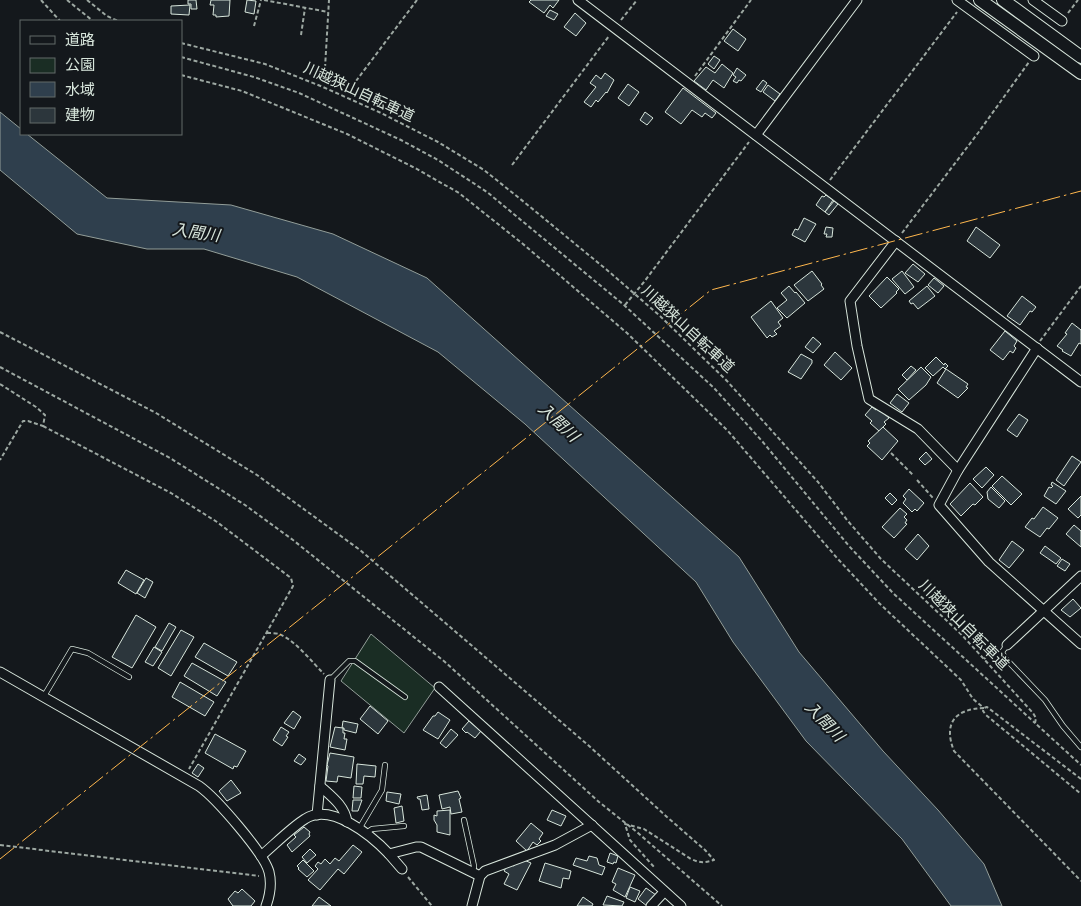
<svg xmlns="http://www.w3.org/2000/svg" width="1081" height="906" font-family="'Public Sans','Noto Sans JP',sans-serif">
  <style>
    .green { fill: #1a2d24; stroke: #939e99 }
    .water { fill: #2f3f4d; stroke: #939e99 }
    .building { fill: #2c363c; stroke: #d8e6dc }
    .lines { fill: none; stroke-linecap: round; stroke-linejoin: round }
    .service-casing { stroke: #d8e6dc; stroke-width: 6 }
    .minor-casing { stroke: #d8e6dc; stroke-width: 11 }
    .secondary-casing { stroke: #d8e6dc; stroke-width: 14 }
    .path { stroke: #9da8a2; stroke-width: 2; stroke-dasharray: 4 2.5; stroke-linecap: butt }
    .service { stroke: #14181c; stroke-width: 4.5 }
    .minor { stroke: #14181c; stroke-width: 9 }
    .secondary { stroke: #14181c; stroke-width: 12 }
    .power { stroke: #ffb74d; stroke-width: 1; stroke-dasharray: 18 4 2.5 4; stroke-linecap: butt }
    .labels { text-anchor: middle; stroke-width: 4; stroke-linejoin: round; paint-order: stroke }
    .street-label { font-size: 15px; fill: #d8e6dc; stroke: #14181c }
    .water-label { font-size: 16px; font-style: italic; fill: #d8e6dc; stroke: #14181c }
  </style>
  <rect width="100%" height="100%" fill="#14181c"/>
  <!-- green -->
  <polygon class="green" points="371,634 435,688 404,733 341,681"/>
  <!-- water -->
  <polygon class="water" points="0,112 21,129 21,134 27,134 107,198 231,205 333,234 427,278 739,557 799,652 883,751 938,810 984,864 1002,906 951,906 902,839 806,741 733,642 696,582 525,424 438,352 297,277 204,249 147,249 77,234 0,170"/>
  <!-- building -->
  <g class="building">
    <polygon points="188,0 196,0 197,9 191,9 191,4 188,4"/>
    <polygon points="211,0 230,0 229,16 216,17 216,15 213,15 214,5 210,5"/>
    <polygon points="247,0 256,1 254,14 245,12"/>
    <polygon points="531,0 559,0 553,8 550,5 544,13 529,2"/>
    <polygon points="190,5 189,15 171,14 171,6"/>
    <polygon points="550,10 558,14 554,20 546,16"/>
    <polygon points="575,13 586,23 576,36 564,27"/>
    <polygon points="733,29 746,39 738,51 724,41"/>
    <polygon points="714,56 720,60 714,69 708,64"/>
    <polygon points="722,64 733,73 724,88 713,80 706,90 694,81 706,67 715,73"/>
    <polygon points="737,68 746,75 741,81 739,80 737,83 733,81 736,77 733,75"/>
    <polygon points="605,73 614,80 607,93 606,92 598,102 596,100 591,107 584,102 596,87 590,83 596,75 601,79"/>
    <polygon points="763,80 767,83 761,92 756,89"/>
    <polygon points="628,84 639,92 629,106 618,98"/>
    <polygon points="768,85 780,94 775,101 763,92"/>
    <polygon points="683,88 716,113 712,118 705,113 702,117 692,110 681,124 665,112"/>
    <polygon points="645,112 653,118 647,125 640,120"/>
    <polygon points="826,195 833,200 825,212 816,205 822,196 824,197"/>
    <polygon points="834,201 838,204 829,215 825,212"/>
    <polygon points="804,218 816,224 805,242 792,235 795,229 798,230"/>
    <polygon points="826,227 833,228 832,237 826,237 827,234 824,234"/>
    <polygon points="976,227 1000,245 990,258 967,241"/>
    <polygon points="913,264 925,274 918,282 905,273"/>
    <polygon points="812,271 822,284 821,285 824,289 808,301 794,285"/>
    <polygon points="902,271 914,287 905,294 892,279"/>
    <polygon points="887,277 899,289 896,292 897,293 881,308 869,296"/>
    <polygon points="934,278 944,286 938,293 928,285"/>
    <polygon points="789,286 795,293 796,292 805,303 787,318 777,308 787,300 781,293"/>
    <polygon points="927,286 935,296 918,309 913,303 911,304 909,301"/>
    <polygon points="1022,296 1036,307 1032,312 1030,311 1020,325 1007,316"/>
    <polygon points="771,301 783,318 778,322 781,326 774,331 777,334 772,337 770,335 767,338 751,317"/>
    <polygon points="1072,323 1081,330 1081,344 1079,343 1071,356 1062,351 1063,350 1057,346 1067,334 1065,333"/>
    <polygon points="1005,331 1017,341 1014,346 1016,348 1013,353 1010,351 1003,360 990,350"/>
    <polygon points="813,337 821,344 813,353 805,347"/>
    <polygon points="835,352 852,368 841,380 824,365"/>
    <polygon points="801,354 812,360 812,363 801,379 788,372"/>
    <polygon points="936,357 944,365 945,363 948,366 945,369 943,367 933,376 925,368"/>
    <polygon points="911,366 916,370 907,380 902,375"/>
    <polygon points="921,367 931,377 926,385 909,400 898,389"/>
    <polygon points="946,369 968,384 966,387 968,388 958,398 937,383"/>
    <polygon points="897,394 909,403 902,412 890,403"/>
    <polygon points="872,407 876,410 877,409 880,412 881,411 889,418 884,422 886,424 879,431 870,423 872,421 865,415"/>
    <polygon points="1019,414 1028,420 1017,437 1007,430"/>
    <polygon points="883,427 898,441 882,460 867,446 870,443 868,441"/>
    <polygon points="926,452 932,459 925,465 919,459"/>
    <polygon points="1072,456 1081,462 1064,486 1056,480"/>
    <polygon points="986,467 994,475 982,488 973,479"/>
    <polygon points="1002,476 1022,494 1011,505 992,486"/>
    <polygon points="1052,482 1066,491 1056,504 1044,496 1049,487 1051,488 1053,486 1051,485"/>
    <polygon points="970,483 983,497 975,505 973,504 961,516 950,504"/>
    <polygon points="991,487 1005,501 999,508 988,499 987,492"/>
    <polygon points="909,489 924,503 917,511 915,509 912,512 903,503 906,499 903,496"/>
    <polygon points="890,493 897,500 892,505 885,498"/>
    <polygon points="1081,496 1081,515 1078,518 1068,509"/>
    <polygon points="1043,507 1058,518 1049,529 1047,528 1040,537 1025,527 1032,518 1034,519"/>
    <polygon points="900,508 907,514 904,517 907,520 905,523 907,524 894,538 882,527"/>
    <polygon points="1074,525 1081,531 1081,547 1066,534"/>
    <polygon points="918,534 929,546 917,560 905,549"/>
    <polygon points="1012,541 1024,550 1009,568 999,560"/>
    <polygon points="1045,546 1061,558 1056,564 1040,553"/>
    <polygon points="1062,559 1070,564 1065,571 1057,566"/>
    <polygon points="126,570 144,580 136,594 118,583"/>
    <polygon points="146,578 153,582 145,598 137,593"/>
    <polygon points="1073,599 1081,608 1070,617 1061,610"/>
    <polygon points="136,615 156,627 132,668 112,657"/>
    <polygon points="169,623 176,627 162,651 155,647"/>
    <polygon points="181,630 194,637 171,676 158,668"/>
    <polygon points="204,643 237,662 228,676 195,657"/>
    <polygon points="154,647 162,652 153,666 145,662"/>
    <polygon points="192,663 226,682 217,696 184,676"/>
    <polygon points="180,682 214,702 205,716 172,697"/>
    <polygon points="370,706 388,721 378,734 360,719"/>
    <polygon points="293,711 301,717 294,729 284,723"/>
    <polygon points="438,712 450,720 438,739 423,730 433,716 435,716"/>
    <polygon points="343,721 358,724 356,733 344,730 344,728 342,728"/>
    <polygon points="469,721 481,731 475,738 467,732 466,733 462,729"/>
    <polygon points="281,727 289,732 286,736 288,737 282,746 273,740"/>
    <polygon points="335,727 343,728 343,733 345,733 344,739 347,739 345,750 330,747"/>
    <polygon points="451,729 458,735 446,748 440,743"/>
    <polygon points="215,734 246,751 237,767 234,766 233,769 205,753"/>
    <polygon points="330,753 354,757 351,778 338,776 337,782 326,781 328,766 327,765"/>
    <polygon points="299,754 306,759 301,765 294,761"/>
    <polygon points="198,764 204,768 198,777 192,773"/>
    <polygon points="357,764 376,766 375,777 364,776 363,784 356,784"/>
    <polygon points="231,780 241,793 227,801 219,791"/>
    <polygon points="354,786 362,787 361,798 353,798"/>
    <polygon points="458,791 461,798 459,799 462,812 451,814 450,807 442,809 439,795"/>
    <polygon points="387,792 401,794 399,804 386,801"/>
    <polygon points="427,795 429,809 422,810 420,799 418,799 417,797"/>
    <polygon points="353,800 362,800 358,811 352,811"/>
    <polygon points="402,806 404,821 396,823 394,808"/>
    <polygon points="450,810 450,835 437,832 437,825 434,820 434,815 437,816 437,811"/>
    <polygon points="552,810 566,816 561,826 547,820"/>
    <polygon points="531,823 543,833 539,839 541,841 537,845 533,842 527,851 516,841"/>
    <polygon points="304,827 310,832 309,834 310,836 292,852 287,845 296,837 294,835"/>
    <polygon points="353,845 362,852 344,874 338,869 320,890 308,880 318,869 315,866 318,862 321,864 325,859 330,864 335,858 339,861"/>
    <polygon points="310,849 316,855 307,863 302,857"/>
    <polygon points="610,853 618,856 616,863 614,862 613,864 607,862"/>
    <polygon points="589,856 597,858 599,865 605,867 602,875 573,865 576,858 587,861"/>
    <polygon points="303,860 314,871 307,877 298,869 299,868 297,866"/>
    <polygon points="524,860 531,863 517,890 504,884 509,874 504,871 507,866 510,864 514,866 515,863"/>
    <polygon points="545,863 571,871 569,879 563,878 561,888 539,881"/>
    <polygon points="618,868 635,875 625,897 613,890 616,884 612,882"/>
    <polygon points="630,887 640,891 635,902 626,898"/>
    <polygon points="646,888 656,895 647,906 638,899"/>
    <polygon points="242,889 255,901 251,906 233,906 228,899 235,891 238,893"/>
    <polygon points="607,896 624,902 622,906 603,905"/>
    <polygon points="319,897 331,906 312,906"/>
    <polygon points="583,897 593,904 592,906 577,906"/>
  </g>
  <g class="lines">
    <!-- service casing -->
    <g class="service-casing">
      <g id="service">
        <polyline points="1007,645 1002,652 1005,658 1045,700 1063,726 1081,747"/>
        <polyline points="330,680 349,661 355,661 405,697"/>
        <polyline points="44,696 72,649 88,653 129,677"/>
        <polyline points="464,820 474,866 473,873"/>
        <polyline points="359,829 382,790 385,765"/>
        <polyline points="366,833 372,829 404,826"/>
      </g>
    </g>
    <!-- minor casing -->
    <g class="minor-casing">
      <g id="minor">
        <polyline points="578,0 1081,382"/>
        <polyline points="957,0 1034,56"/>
        <polyline points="1033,0 1062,21"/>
        <polyline points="756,135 857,0"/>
        <polyline points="896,241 850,301 857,346 869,399 918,429 958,470"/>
        <polyline points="1037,348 958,470 939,505 989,562 1081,644"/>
        <polyline points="1007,645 1081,576"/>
        <path d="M 0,672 L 199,786 C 216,798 264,853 269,872 C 272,884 270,895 266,906"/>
        <polyline points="439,687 681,906"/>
        <path d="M 320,786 C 331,796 345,806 347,822"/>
        <polyline points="317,815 330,680"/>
        <polyline points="389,854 402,869"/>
        <path d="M 261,856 C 274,845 292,827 305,819 C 331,802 372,836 389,854 L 416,847 L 421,847 L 480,876"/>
        <polyline points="472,906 480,876 485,871 555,845 592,825"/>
        <polyline points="651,906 664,892"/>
      </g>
    </g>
    <!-- secondary casing -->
    <g class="secondary-casing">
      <g id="secondary">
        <polyline points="980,0 1081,73"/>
        <polyline points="1003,0 1081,57"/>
      </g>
    </g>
    <!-- path -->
    <g class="path">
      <polyline points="41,0 60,21"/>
      <polyline points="67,0 93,21"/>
      <polyline points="87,0 107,16 118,21"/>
      <polyline points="264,0 328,12"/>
      <polyline points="1068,13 1078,0"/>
      <polyline points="621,20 637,0"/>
      <polyline points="254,26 261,0"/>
      <polyline points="301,35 305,8"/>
      <polyline points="181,43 265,64 323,87 381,113 438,142 484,170 524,202 607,270 659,315 727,381 818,482 847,520 881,559 962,635 1033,713 1036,718 1035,723 1081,765"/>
      <polyline points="181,57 254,77 299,93 401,140 438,160 487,192 624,305 714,388 762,441 849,546 893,593 1035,723"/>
      <polyline points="325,68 329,0"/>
      <polyline points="181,75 242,91 347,134 415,168 459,193 523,244 627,333 728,431 837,558 879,603 961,680 973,699 984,708"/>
      <polyline points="695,76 751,0"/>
      <polyline points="356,81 417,0"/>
      <polyline points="512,165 609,36"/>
      <polyline points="830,180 957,12"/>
      <polyline points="902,233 978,133 1029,62"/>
      <polyline points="625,305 644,282 749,142"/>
      <path d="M 0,332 L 156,413 L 257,475 L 360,550 L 588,745 L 667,817 L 705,850 L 714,860 C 704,863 700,863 691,859 L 644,829 L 625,824 L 630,840 L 654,867"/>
      <polyline points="1040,341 1081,286"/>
      <polyline points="0,367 170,458 245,505 293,540 445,662 599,802 638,833 722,906"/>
      <polyline points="0,384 36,407 45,415 43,426 28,421 23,421 0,460"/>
      <polyline points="43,426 171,493 217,522 291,578 293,586 189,769"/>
      <polyline points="891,453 914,476"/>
      <polyline points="917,480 933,498"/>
      <path d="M 267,633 C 271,633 276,633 279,634 C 295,640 312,662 324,674"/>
      <polyline points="984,659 996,648"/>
      <path d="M 984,708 C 955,709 943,723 954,751 L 1081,881"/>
      <polyline points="1081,779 987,707 984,708 983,711 986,715 1081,794"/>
      <polyline points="0,845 259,876"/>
      <polyline points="408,877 432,906"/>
    </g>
    <!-- service -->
    <use href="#service" class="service"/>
    <!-- minor -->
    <use href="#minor" class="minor"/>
    <!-- secondary -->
    <use href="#secondary" class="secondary"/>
    <!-- power -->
    <polyline class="power" points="0,859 711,290 1081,191"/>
  </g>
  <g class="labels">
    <!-- street labels -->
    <g class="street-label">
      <text transform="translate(359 92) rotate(25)" y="5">川越狭山自転車道</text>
      <text transform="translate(688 329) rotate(43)" y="5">川越狭山自転車道</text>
      <text transform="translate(964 625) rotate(45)" y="5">川越狭山自転車道</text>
    </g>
    <!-- water labels -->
    <g class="water-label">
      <text transform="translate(196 232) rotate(8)" y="6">入間川</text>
      <text transform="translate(559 422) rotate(43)" y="6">入間川</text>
      <text transform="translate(825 721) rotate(46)" y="6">入間川</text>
    </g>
  </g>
  <!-- legend -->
  <rect x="20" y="20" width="162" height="115" fill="#14181c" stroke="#626a69"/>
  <rect x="30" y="36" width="25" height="8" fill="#14181c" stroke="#626a69"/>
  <text x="65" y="45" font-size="15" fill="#d8e6dc">道路</text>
  <rect x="30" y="58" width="25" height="15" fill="#1a2d24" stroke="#626a69"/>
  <text x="65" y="70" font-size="15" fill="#d8e6dc">公園</text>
  <rect x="30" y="82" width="25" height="15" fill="#2f3f4d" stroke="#626a69"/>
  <text x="65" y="95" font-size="15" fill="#d8e6dc">水域</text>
  <rect x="30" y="108" width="25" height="15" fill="#2c363c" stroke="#626a69"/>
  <text x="65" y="120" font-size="15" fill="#d8e6dc">建物</text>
</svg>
